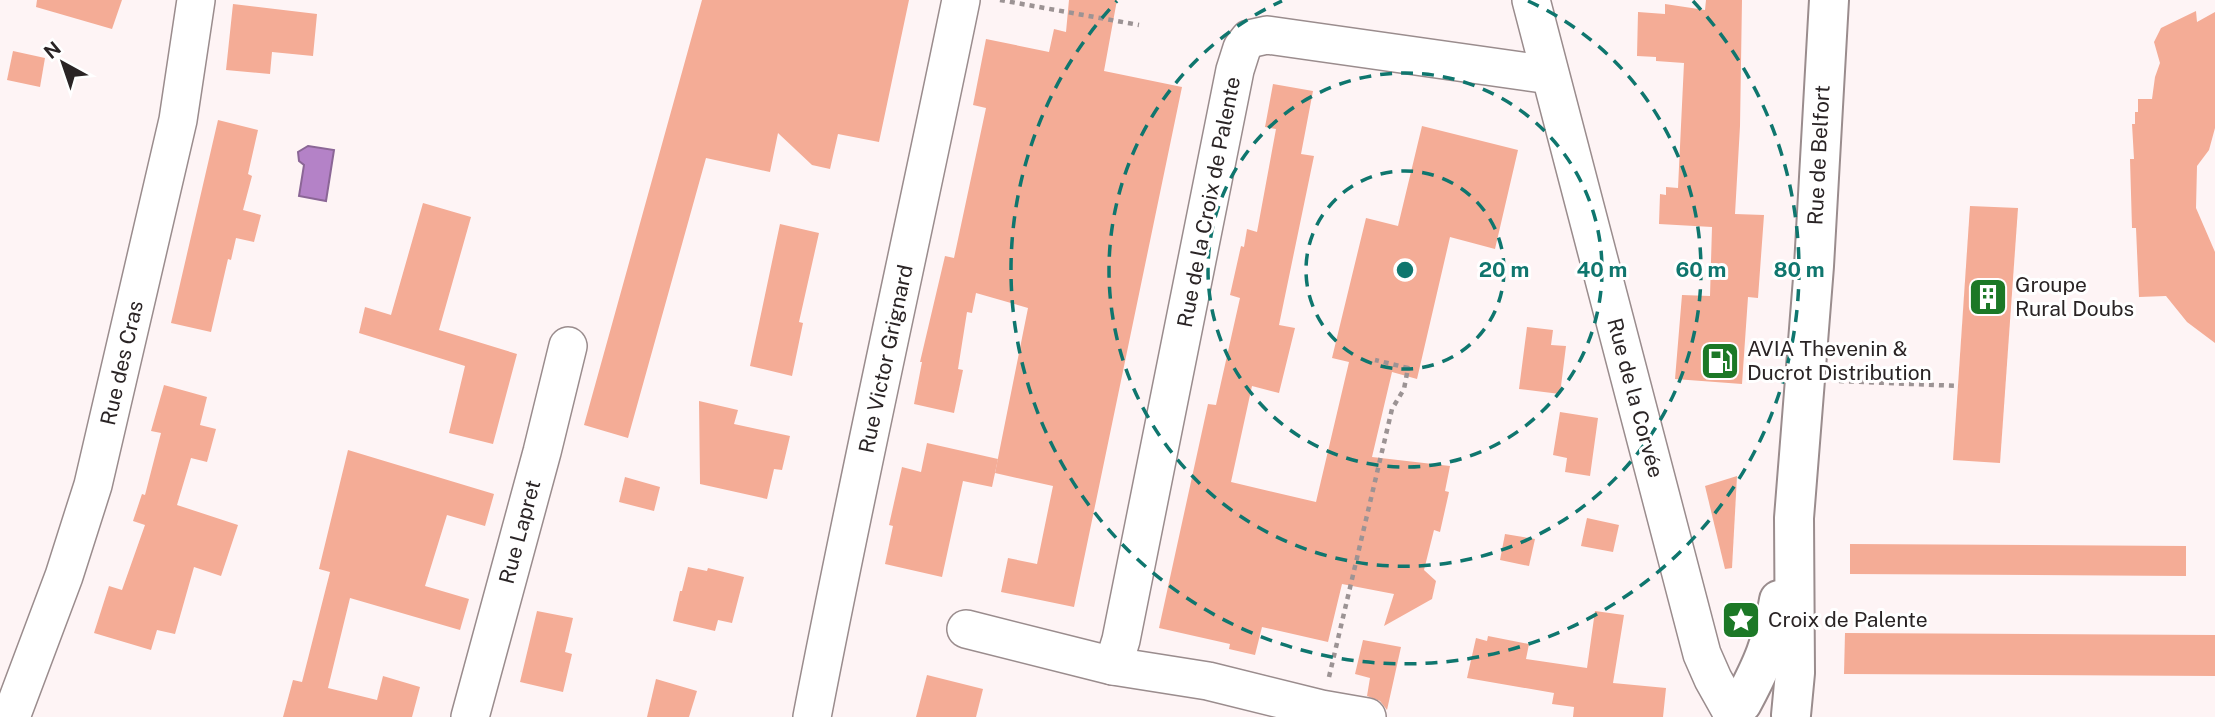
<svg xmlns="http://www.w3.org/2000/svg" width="2215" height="717" font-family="'Public Sans',sans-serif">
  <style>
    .water { fill: #b482c7; stroke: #8b6696; stroke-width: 2 }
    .building { fill: #f4ac96 }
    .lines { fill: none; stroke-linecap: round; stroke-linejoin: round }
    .street-casing { stroke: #9a8c8d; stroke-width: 40 }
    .secondary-casing { stroke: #9a8c8d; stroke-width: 42 }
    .path { stroke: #9c9394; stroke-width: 4.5; stroke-dasharray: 5 5; stroke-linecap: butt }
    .street { stroke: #fff; stroke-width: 37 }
    .secondary { stroke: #fff; stroke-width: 38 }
    .ring { fill: none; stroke: #0f766e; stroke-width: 3.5; stroke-dasharray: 12 9 }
    .labels { text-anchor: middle; stroke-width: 6; stroke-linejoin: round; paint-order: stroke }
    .street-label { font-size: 21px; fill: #2a2425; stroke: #fff }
    .poi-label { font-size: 21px; fill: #2a2425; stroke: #fff; text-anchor: start }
    .centre { fill: #0f766e; stroke: #fff; stroke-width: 3.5 }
    .ring-label { font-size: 21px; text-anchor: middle; font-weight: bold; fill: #0f766e; stroke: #fff; stroke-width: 6; stroke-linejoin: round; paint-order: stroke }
  </style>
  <rect width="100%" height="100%" fill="#fef4f5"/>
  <!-- water -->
  <polygon class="water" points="308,146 334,150 326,201 299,196 304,165 299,161 298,152"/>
  <!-- building -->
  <g class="building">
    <polygon points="37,0 122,0 112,29 36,7"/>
    <polygon points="702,0 909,0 879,142 838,134 830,169 812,165 778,133 770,172 706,158 628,438 584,425"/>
    <polygon points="1069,0 1117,0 1104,71 1182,87 1074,607 1001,592 1008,558 1037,564 1053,486 995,473 1028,308 976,293 972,313 967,312 958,369 963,370 954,413 914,404 922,362 920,362 945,256 954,258 986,108 973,105 986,39 1049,52 1054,29 1066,32"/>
    <polygon points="1706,0 1742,0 1740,126 1735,214 1764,215 1758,298 1748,297 1742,384 1675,379 1682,295 1710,296 1712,227 1659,224 1660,194 1666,195 1666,187 1678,188 1684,63 1656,61 1656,57 1637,56 1638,12 1665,14 1665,4 1705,10"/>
    <polygon points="233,4 317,14 313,56 272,52 270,74 226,70"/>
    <polygon points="2196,11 2197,22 2215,12 2215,128 2209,150 2197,166 2196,208 2215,252 2215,343 2187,322 2166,296 2139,297 2136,228 2132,228 2130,159 2134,159 2132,124 2135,124 2135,112 2138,112 2138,99 2152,99 2155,77 2160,63 2154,42 2161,28"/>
    <polygon points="13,51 45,58 40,87 7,80"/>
    <polygon points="1273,84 1313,91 1301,154 1314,156 1279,325 1295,328 1279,393 1252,386 1231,482 1316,502 1349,362 1332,358 1366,218 1398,226 1422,126 1518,150 1495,249 1450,237 1417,379 1392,372 1372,457 1450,466 1445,491 1449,492 1440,532 1434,530 1424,570 1436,581 1432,599 1384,626 1394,594 1342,584 1328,642 1262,627 1255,655 1229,649 1230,644 1159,628 1208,404 1216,405 1240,298 1230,295 1241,246 1244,247 1247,229 1257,232 1276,129 1265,127"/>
    <polygon points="218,120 258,130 248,174 252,176 243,210 261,215 254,242 236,238 231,260 228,259 211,332 171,323"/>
    <polygon points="423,203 471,217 439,330 517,354 493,444 449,433 465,366 359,333 365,307 391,315"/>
    <polygon points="1970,206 2018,208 2000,463 1953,460"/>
    <polygon points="780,224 819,233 799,322 803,323 792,376 750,366"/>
    <polygon points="1527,327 1553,330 1551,345 1566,346 1560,394 1519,389"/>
    <polygon points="164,385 207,397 200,425 216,429 207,462 191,458 177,505 238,525 221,576 194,567 175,634 157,630 151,650 94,633 109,586 122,590 145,525 133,521 142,494 145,495 161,433 151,431"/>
    <polygon points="699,401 738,410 734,424 790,436 782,470 774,469 767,499 700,484"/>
    <polygon points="1560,412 1598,418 1590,476 1565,472 1567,458 1553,455"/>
    <polygon points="927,443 998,459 992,487 963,481 942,577 885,564 893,526 889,525 902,467 921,472"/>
    <polygon points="348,450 494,494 485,526 447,515 425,586 469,599 460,630 350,598 328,688 377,700 383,676 420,687 412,717 283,717 293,680 302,682 330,572 319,569"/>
    <polygon points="1737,476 1732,568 1725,569 1705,486"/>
    <polygon points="625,477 660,487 654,511 619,502"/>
    <polygon points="1587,518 1619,525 1613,552 1581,546"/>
    <polygon points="1505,534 1535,539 1529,566 1500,560"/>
    <polygon points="1850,544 2186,546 2186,576 1850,574"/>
    <polygon points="688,567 707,571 708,568 744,577 732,623 718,620 715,631 673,621 680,591 682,591"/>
    <polygon points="537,611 573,618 565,652 572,654 563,692 520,682"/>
    <polygon points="1595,611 1624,615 1613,683 1666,688 1663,717 1573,717 1574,707 1552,704 1554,693 1467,678 1476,638 1487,641 1488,636 1529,644 1526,659 1587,668"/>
    <polygon points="1845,633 2215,635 2215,676 1844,674"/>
    <polygon points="1363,640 1401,647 1387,710 1380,701 1367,696 1370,678 1355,674"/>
    <polygon points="927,675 983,689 976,717 916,717"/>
    <polygon points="656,679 697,691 689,717 647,717"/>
  </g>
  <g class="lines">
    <!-- street casing -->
    <g class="street-casing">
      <g id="street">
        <polyline points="1531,0 1702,654 1713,679 1731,711"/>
        <polyline points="966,629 1113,666 1208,681 1321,709 1367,717"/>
        <polyline points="1113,666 1121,640 1235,70 1242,48 1249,39 1267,35 1550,75"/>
        <polyline points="11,717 64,576 93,485 178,120 196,0"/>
        <polyline points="470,717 542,452 568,346"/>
        <path d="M 812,717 C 858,477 912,239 961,0"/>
      </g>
    </g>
    <!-- secondary casing -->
    <g class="secondary-casing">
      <g id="secondary">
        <path d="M 1742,703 C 1763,664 1772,643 1779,600"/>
        <polyline points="1791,715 1795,673 1794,518 1814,266 1829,0"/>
      </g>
    </g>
    <!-- path -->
    <g class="path">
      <polyline points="1000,0 1139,25"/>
      <polyline points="1839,381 1959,386"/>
      <polyline points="1329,677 1392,409 1404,389 1408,368 1375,360"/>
    </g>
    <!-- street -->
    <use href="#street" class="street"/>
    <!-- secondary -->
    <use href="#secondary" class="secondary"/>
  </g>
  <!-- distance rings -->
  <g class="ring">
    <circle cx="1405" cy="270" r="99"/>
    <circle cx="1405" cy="270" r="197"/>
    <path d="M1528 1A296 296 0 1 1 1282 1"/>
    <path d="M1693 1A394 394 0 1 1 1117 1"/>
  </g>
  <!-- icons -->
  <defs>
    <g id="building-square" transform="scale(2.0125)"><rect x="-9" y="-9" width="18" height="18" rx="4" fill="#1c7826" stroke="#fff"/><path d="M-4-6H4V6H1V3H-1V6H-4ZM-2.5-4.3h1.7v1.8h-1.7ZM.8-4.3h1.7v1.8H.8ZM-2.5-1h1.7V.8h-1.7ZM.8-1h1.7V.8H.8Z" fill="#fff"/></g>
    <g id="fuel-square" transform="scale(2.0125)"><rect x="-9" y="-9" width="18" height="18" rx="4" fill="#1c7826" stroke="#fff"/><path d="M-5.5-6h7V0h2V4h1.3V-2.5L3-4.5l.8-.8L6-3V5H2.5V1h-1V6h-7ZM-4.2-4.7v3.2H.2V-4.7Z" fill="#fff"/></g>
    <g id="sight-square" transform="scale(2.0125)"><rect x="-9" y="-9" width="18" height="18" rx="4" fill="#1c7826" stroke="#fff"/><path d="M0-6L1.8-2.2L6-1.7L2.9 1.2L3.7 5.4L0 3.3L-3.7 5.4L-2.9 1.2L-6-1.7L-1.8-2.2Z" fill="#fff"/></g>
  </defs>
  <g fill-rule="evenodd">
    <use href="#building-square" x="1988" y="297"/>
    <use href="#fuel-square" x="1720" y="361"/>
    <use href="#sight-square" x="1741" y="620"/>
  </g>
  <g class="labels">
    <!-- street labels -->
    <g class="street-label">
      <text transform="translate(1819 155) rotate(-87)" y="7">Rue de Belfort</text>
      <text transform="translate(1209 202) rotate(-79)" y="7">Rue de la Croix de Palente</text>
      <text transform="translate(886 359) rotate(-78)" y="7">Rue Victor Grignard</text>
      <text transform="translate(122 363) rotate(-77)" y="7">Rue des Cras</text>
      <text transform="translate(1635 398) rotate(75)" y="7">Rue de la Corvée</text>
      <text transform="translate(520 532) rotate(-75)" y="7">Rue Lapret</text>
    </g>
    <!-- poi labels -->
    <g class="poi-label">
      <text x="2015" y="292">Groupe<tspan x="2015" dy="24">Rural Doubs</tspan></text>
      <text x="1747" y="356">AVIA Thevenin &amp;<tspan x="1747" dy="24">Ducrot Distribution</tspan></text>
      <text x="1768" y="627">Croix de Palente</text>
    </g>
  </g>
  <circle cx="1405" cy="270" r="10" class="centre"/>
  <g class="ring-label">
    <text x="1504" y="277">20 m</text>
    <text x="1602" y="277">40 m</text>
    <text x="1701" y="277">60 m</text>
    <text x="1799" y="277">80 m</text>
  </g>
  <!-- north arrow -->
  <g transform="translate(63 63) rotate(320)" stroke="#ffffff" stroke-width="5" paint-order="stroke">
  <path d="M0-5L12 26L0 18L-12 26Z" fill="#2a2425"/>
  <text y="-10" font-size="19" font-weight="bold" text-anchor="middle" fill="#2a2425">N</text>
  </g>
</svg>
